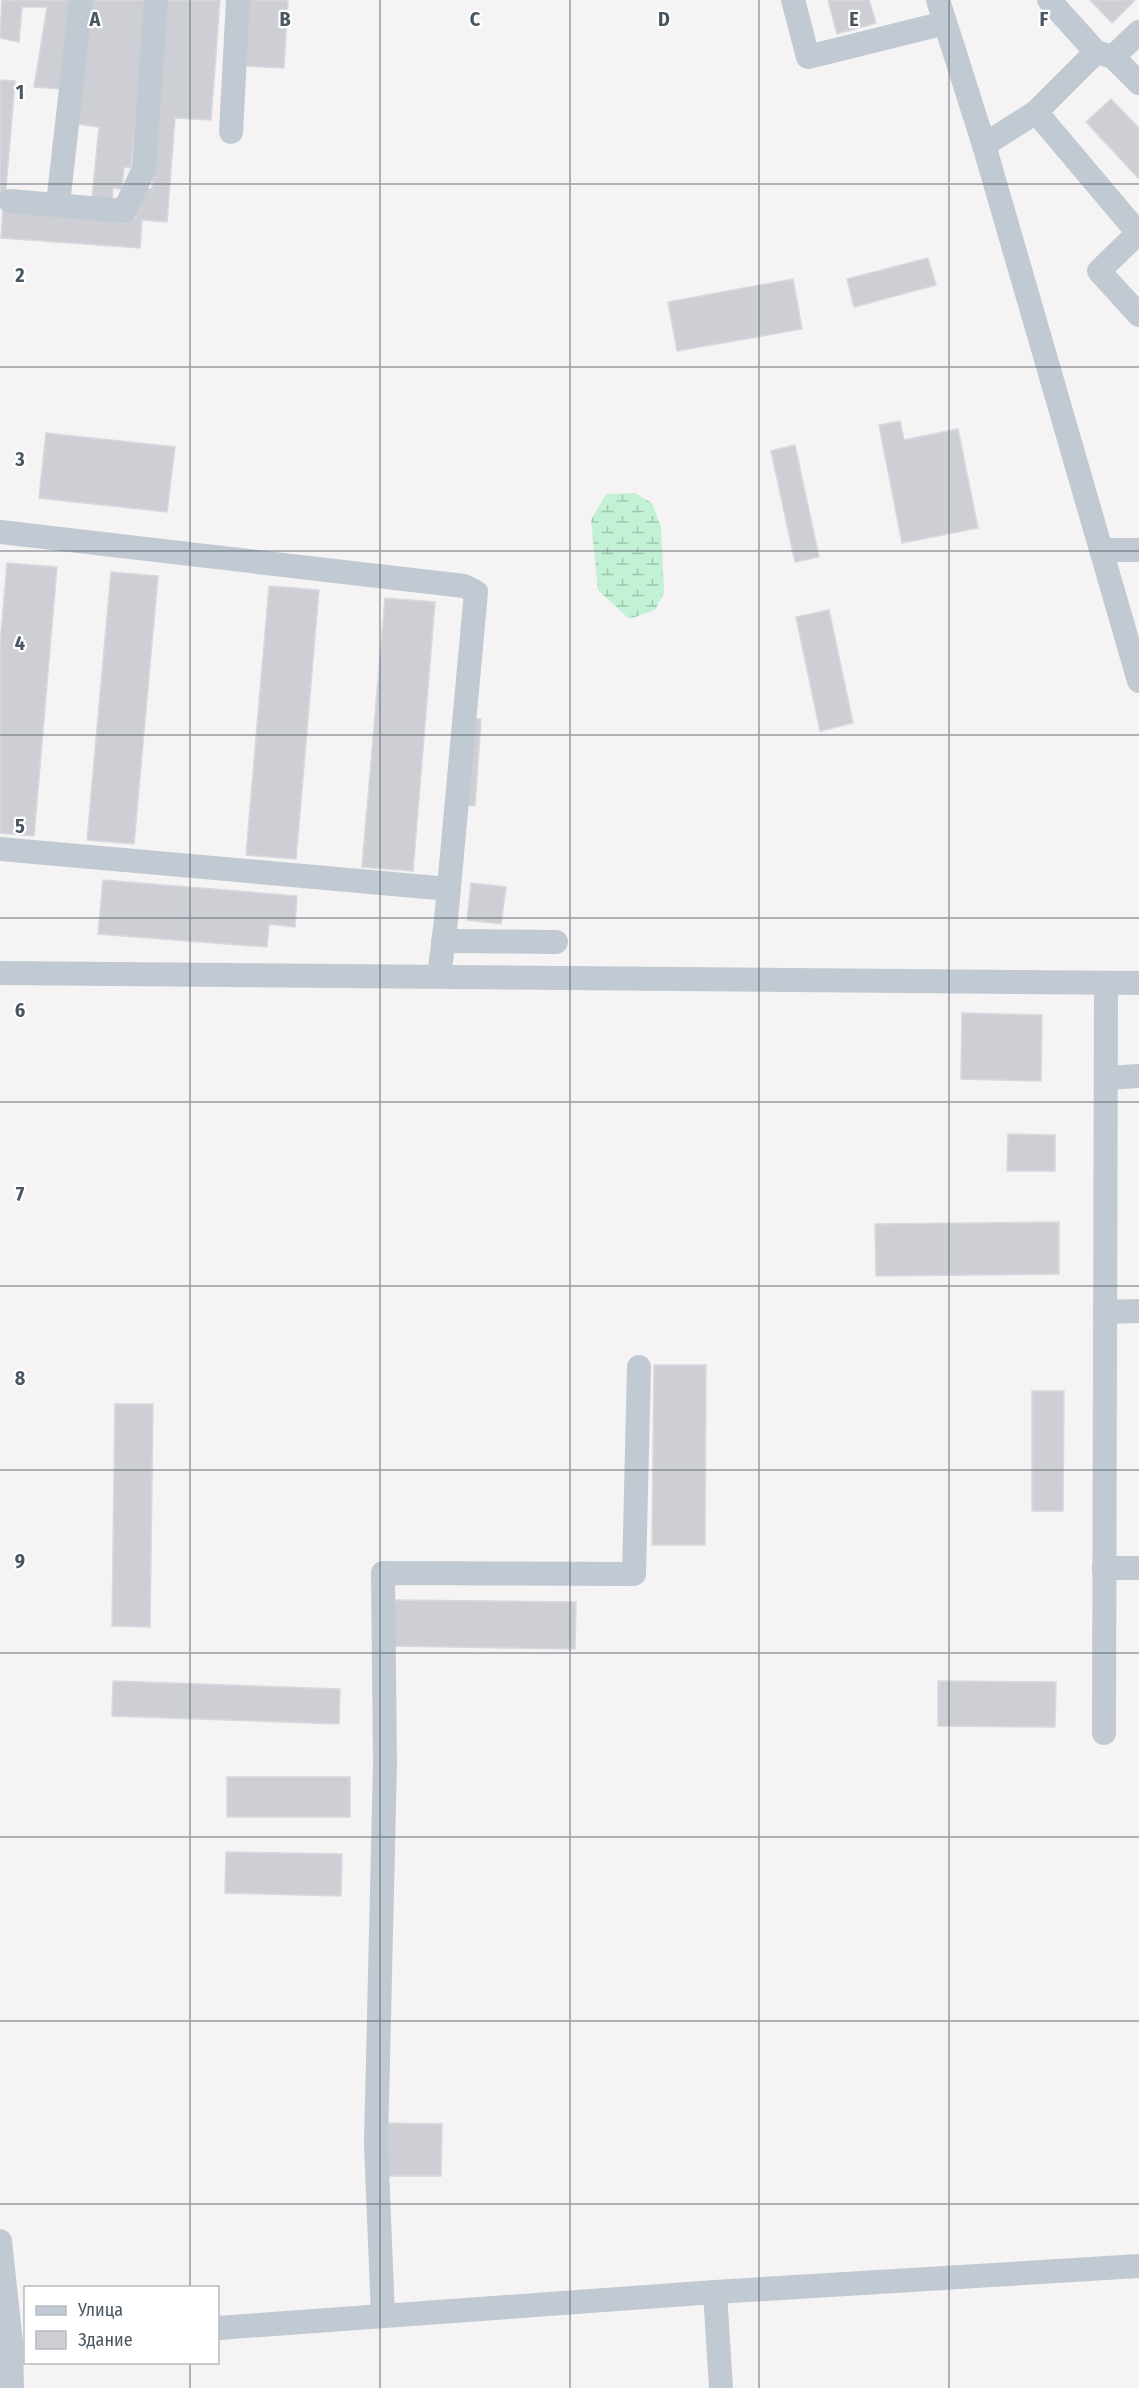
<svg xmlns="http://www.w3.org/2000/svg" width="1139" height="2388" font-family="'Fira Sans Condensed',sans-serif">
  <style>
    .wetland { fill: url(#wetland-marsh) }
    .building { fill: #cdcfd5; stroke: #d7d9de; stroke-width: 1.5 }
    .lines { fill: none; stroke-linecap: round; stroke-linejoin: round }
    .minor { stroke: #c1cad2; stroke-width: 24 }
    .grid { fill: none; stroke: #4a5661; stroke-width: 1.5; stroke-opacity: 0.55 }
    .grid-label { font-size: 20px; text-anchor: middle; font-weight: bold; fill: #4a5661; stroke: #fff; stroke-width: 4.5; stroke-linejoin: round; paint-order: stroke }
  </style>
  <defs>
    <pattern id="wetland-marsh" width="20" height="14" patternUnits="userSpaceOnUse" patternTransform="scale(1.5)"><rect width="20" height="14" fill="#c3f1d5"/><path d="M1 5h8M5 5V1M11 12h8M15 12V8" fill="none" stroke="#a0c6b0"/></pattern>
  </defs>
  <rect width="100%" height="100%" fill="#f5f3f3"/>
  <!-- wetland -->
  <polygon class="wetland" points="635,493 652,503 661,527 664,593 655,610 629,619 598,590 591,520 606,494"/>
  <!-- building -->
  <g class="building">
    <polygon points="2,0 75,0 60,89 34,87 47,7 22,7 19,42 0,38"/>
    <polygon points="90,0 148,0 131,168 124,167 122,189 113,188 112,200 92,198 99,127 78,124"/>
    <polygon points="166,0 220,0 211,120 175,118 167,222 142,220 140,248 1,238 3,207 135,217 138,188 152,189"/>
    <polygon points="247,0 288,0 284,68 244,66"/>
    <polygon points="828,0 869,0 876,23 837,34"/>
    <polygon points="1090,0 1135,0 1112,23"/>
    <polygon points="0,80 15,81 5,200 0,199"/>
    <polygon points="1111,99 1139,128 1139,179 1086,122"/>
    <polygon points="928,258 936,285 854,307 847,279"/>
    <polygon points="793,279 802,329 677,351 668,302"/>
    <polygon points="900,421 904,440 958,429 978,528 902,543 879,425"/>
    <polygon points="46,433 175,447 167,512 39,498"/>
    <polygon points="795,445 819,557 795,562 771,451"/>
    <polygon points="7,563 57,567 34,836 0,833 0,645"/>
    <polygon points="111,572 158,576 134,844 87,840"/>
    <polygon points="269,586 319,590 296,859 246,855"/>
    <polygon points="385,598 435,602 413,871 362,867"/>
    <polygon points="829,610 853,723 820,731 796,617"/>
    <polygon points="465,718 481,719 475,806 459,804"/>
    <polygon points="103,880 297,896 295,927 269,924 267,947 98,934"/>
    <polygon points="471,883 506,887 501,924 467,920"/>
    <polygon points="962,1013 1042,1015 1041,1081 961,1079"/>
    <polygon points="1008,1134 1055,1135 1055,1171 1007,1171"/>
    <polygon points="1059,1222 1059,1274 876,1276 875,1224"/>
    <polygon points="654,1365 706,1365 705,1545 652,1545"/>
    <polygon points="1032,1391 1064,1391 1063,1511 1032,1511"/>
    <polygon points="115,1404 153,1404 150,1627 112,1626"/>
    <polygon points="394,1600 576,1602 575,1649 393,1646"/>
    <polygon points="113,1681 340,1689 339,1724 112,1716"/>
    <polygon points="938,1681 1056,1682 1055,1727 938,1726"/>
    <rect x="227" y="1777" width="123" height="40"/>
    <polygon points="226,1852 342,1854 341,1896 225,1893"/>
    <polygon points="381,2123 442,2124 441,2176 380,2176"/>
  </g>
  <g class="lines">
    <!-- minor -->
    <g class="minor">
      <polyline points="793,0 808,57 945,23"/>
      <polyline points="938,0 984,145 1139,681"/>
      <polyline points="1049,0 1096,52"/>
      <polyline points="1113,57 1139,32"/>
      <polyline points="1036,112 1139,234"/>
      <polyline points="231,132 238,0"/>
      <polyline points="984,145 1036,112 1096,52 1113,57 1139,83"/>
      <polyline points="10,201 124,211 144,169 156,0"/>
      <polyline points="58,204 81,0"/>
      <polyline points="1139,232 1099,271 1139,315"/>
      <polyline points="0,532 464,586 476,592 446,920 439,977"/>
      <polyline points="1102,550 1139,550"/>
      <polyline points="0,849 449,889"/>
      <polyline points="443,941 556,942"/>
      <polyline points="0,973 1139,983"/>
      <polyline points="1106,1078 1139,1076"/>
      <polyline points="1105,1312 1139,1311"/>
      <polyline points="1104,1568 1139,1568"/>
      <polyline points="1104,1733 1106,983"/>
      <polyline points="0,2241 11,2343 12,2388"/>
      <polyline points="715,2292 721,2388"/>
      <polyline points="383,2316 376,2144 385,1765 383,1573 634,1574 639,1367"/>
      <polyline points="218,2328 715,2292 1139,2266"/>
    </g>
  </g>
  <!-- grid -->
  <path class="grid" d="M 190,0 L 190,2288M 380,0 L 380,2388M 570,0 L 570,2388M 759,0 L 759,2388M 949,0 L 949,2388M 0,184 L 1139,184M 0,367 L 1139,367M 0,551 L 1139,551M 0,735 L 1139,735M 0,918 L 1139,918M 0,1102 L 1139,1102M 0,1286 L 1139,1286M 0,1470 L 1139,1470M 0,1653 L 1139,1653M 0,1837 L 1139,1837M 0,2021 L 1139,2021M 0,2204 L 1139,2204M 190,2362 L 190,2388"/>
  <g class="grid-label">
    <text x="95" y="26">A</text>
    <text x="285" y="26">B</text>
    <text x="475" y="26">C</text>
    <text x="664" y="26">D</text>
    <text x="854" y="26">E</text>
    <text x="1044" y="26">F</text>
    <text x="20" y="99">1</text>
    <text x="20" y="282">2</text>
    <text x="20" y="466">3</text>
    <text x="20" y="650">4</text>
    <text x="20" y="833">5</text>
    <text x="20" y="1017">6</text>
    <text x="20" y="1201">7</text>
    <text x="20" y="1385">8</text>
    <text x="20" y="1568">9</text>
  </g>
  <!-- legend -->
  <rect x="24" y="2286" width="195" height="78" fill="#ffffff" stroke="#b7bbc0" stroke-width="1.5"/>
  <rect x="36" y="2306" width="30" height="9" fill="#c1cad2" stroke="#b7bbc0" stroke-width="1.5"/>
  <text x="78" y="2316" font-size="18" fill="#4a5661">Улица</text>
  <rect x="36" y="2331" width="30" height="18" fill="#cdcfd5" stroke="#b7bbc0" stroke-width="1.5"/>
  <text x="78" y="2346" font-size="18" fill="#4a5661">Здание</text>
</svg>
